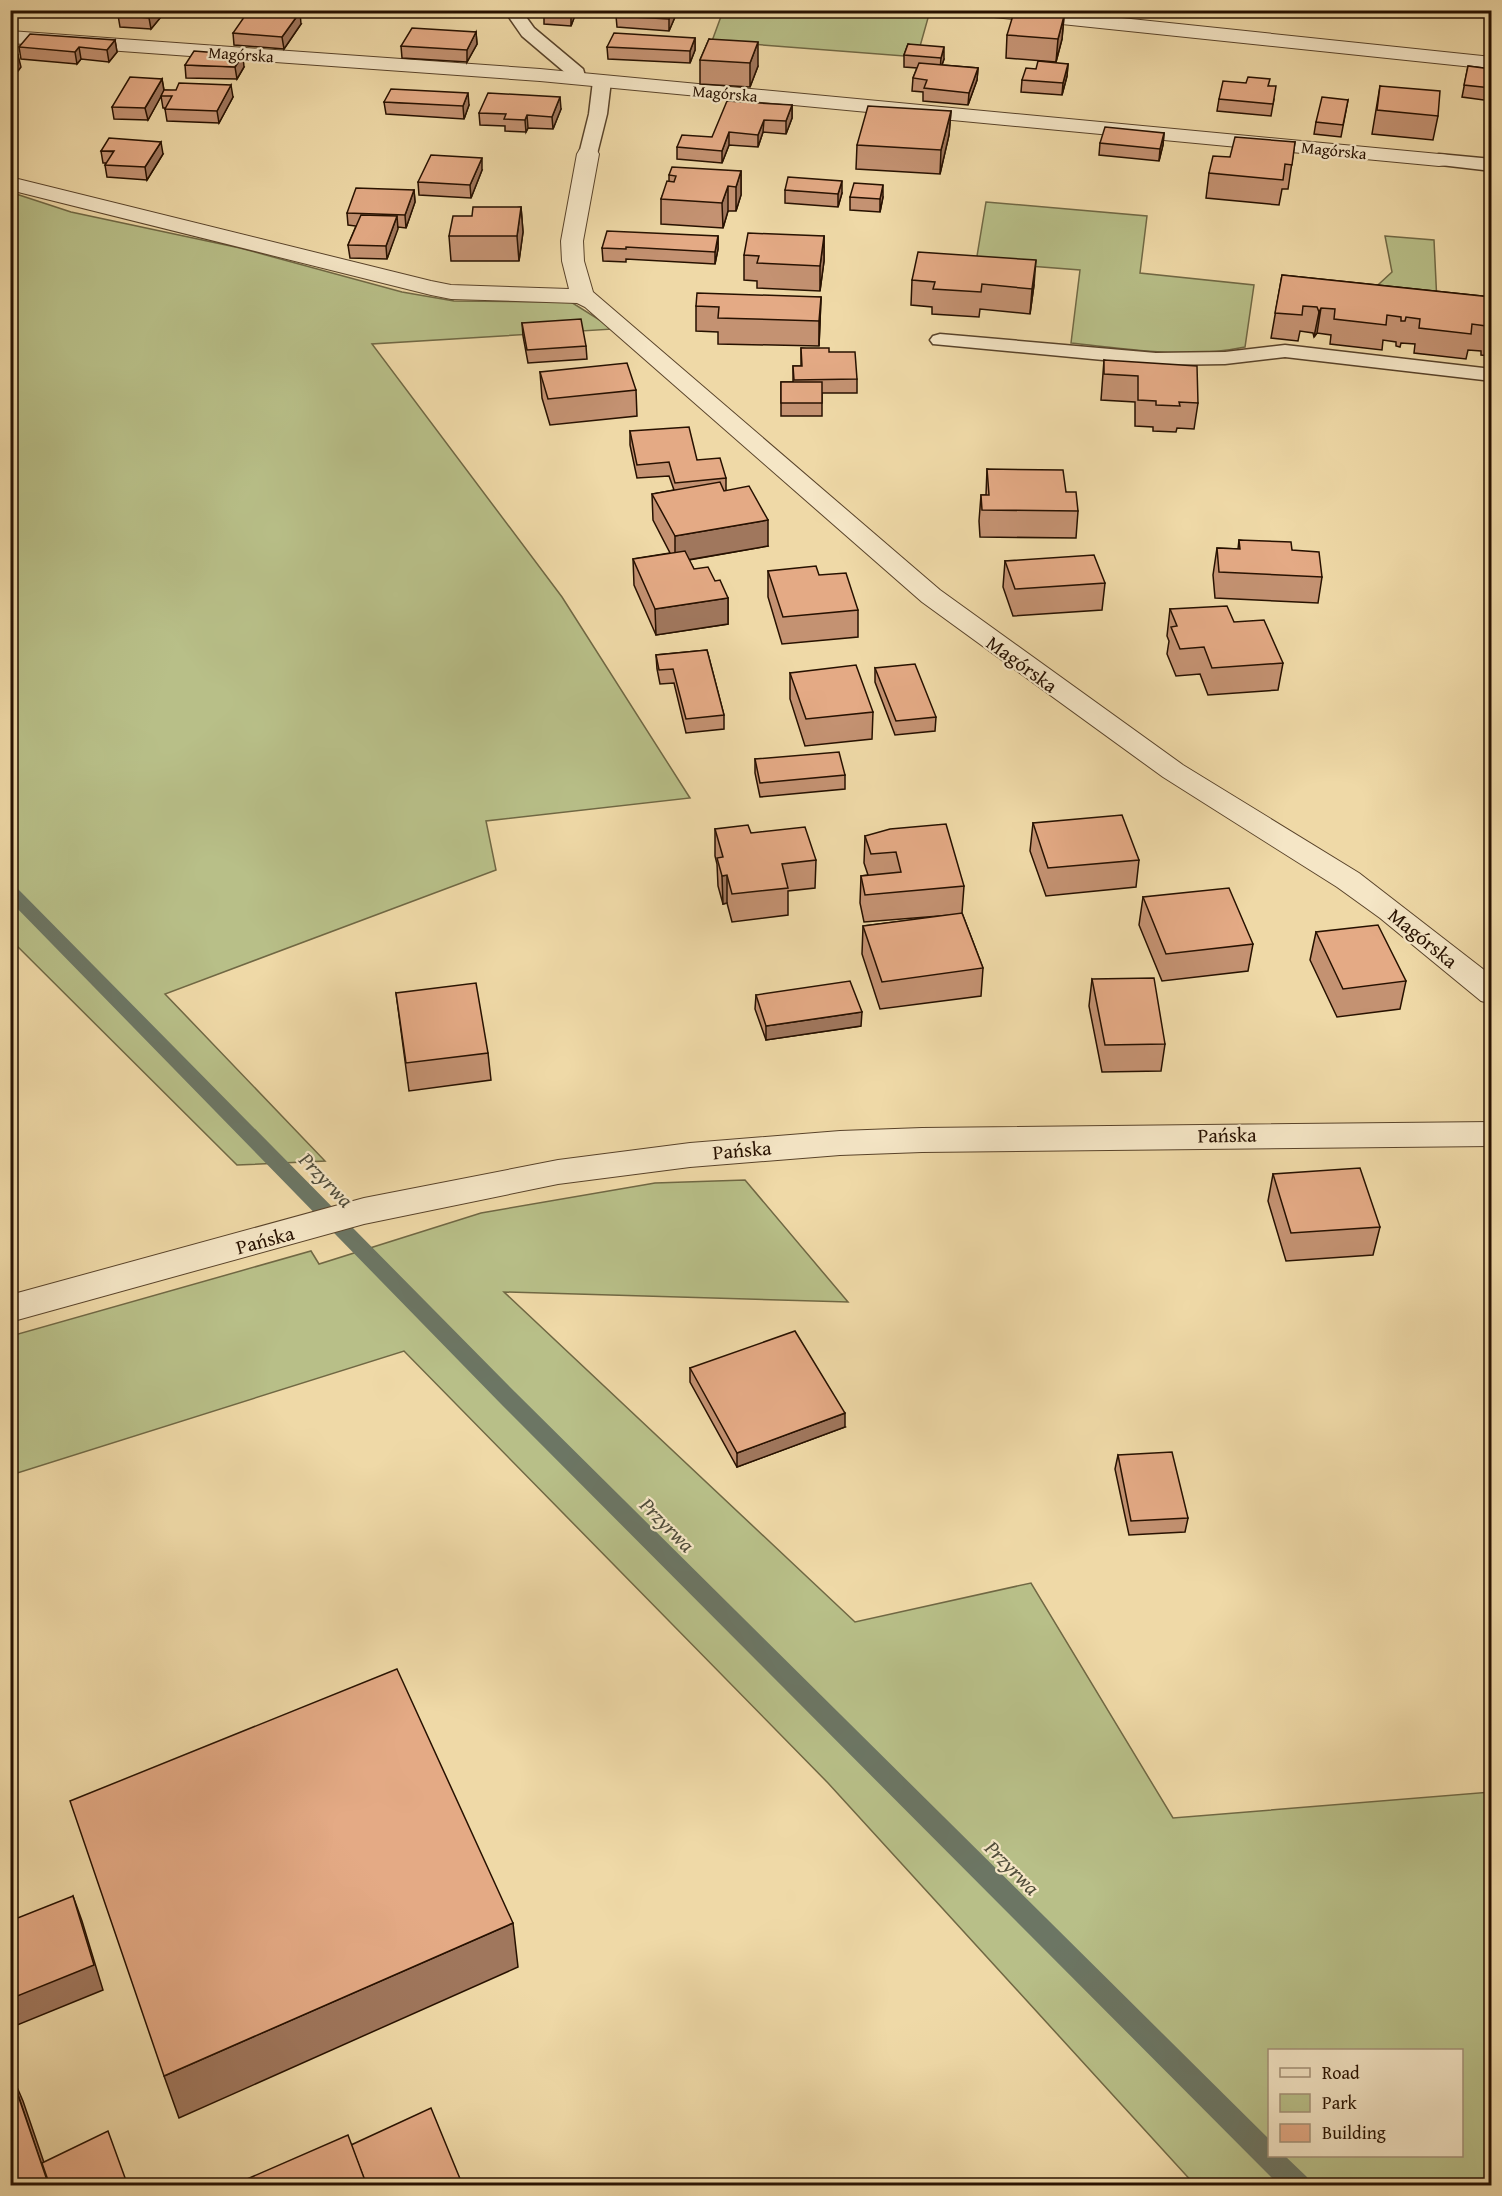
<svg xmlns="http://www.w3.org/2000/svg" width="1502" height="2196" font-family="'Gentium Book Plus',serif">
  <style>
    .green { fill: #b8bf88; stroke: #706844; stroke-width: 1.5; fill-rule: evenodd }
    .lines { fill: none; stroke-linecap: round; stroke-linejoin: round }
    .stream { fill: #6c7664; fill-rule: evenodd }
    .service-casing { stroke: #59432a; stroke-width: 3 }
    .minor-casing { stroke: #59432a; stroke-width: 2 }
    .service { fill: #f5e6c6; fill-rule: evenodd }
    .minor { fill: #f5e6c6; fill-rule: evenodd }
    .wall { fill: #c49272; stroke: #271100; stroke-width: 1.5 }
    .shaded-wall { fill: #a0775d; stroke: #271100; stroke-width: 1.5 }
    .building { fill: #e4aa85; stroke: #271100; stroke-width: 1.5 }
    .labels { text-anchor: middle; stroke-width: 4.5; stroke-linejoin: round; paint-order: stroke }
    .far-street-label { font-size: 16px; fill: #271100; stroke: #f5e6c6 }
    .street-label { font-size: 20px; fill: #271100; stroke: #f5e6c6 }
    .water-label { font-size: 21px; font-style: italic; fill: #4f4c3a; stroke: #f5e6c6 }
  </style>
  <rect width="100%" height="100%" fill="#efd9a7"/>
  <filter id="stains"><feTurbulence type="fractalNoise" baseFrequency=".00333" numOctaves="4"/><feColorMatrix values="0 0 0 0 .2 0 0 0 0 .09 0 0 0 0 .02 0 0 0 .5 -.17"/></filter>
  <radialGradient id="worn" r=".72"><stop offset=".6" stop-color="#630" stop-opacity="0"/><stop offset="1" stop-color="#630" stop-opacity=".3"/></radialGradient>
  <!-- green -->
  <g class="green">
    <polygon points="723,11 919,10 930,11 917,57 712,41"/>
    <polygon points="10,192 71,212 240,248 402,292 454,301 571,302 614,329 372,344 562,597 690,798 486,821 496,870 165,994 325,1161 237,1165 11,940"/>
    <path d="M 986,202 L 1147,216 L 1140,273 L 1254,285 L 1245,347 C 1188,359 1129,349 1071,343 L 1080,270 L 976,262 Z"/>
    <polygon points="1385,236 1434,240 1437,303 1366,296 1392,272"/>
    <path d="M 745,1180 L 848,1302 L 504,1292 L 855,1622 L 1031,1583 L 1173,1818 L 1491,1792 L 1491,2185 L 1195,2185 L 828,1783 L 404,1351 L 11,1475 L 11,1336 L 311,1251 L 319,1264 L 481,1213 L 655,1183 ZM 1270,2050 L 1462,2050 L 1462,2156 L 1270,2156 Z"/>
  </g>
  <g class="lines">
    <!-- stream -->
    <polygon class="stream" points="10,886 16,887 515,1392 1270,2140 1270,2156 1285,2156 1307,2177 1310,2186 1280,2186 501,1404 10,901"/>
    <!-- service casing -->
    <g class="service-casing">
      <g id="service">
        <polygon points="504,10 521,10 534,28 583,69 586,79 583,83 571,83 568,75 522,36"/>
        <polygon points="602,76 611,81 607,114 597,154 588,160 579,154 589,114 593,81"/>
        <polygon points="1439,154 1492,159 1492,171 1432,164 1430,160 1432,156"/>
        <polygon points="940,334 1156,353 1225,352 1285,345 1492,369 1492,381 1285,357 1225,364 1156,365 933,344 930,340 933,336"/>
      </g>
    </g>
    <!-- minor casing -->
    <g class="minor-casing">
      <g id="minor">
        <polygon points="975,10 1045,10 1492,57 1492,69 984,16"/>
        <polygon points="10,31 540,69 1439,154 1447,155 1450,160 1447,165 1439,166 540,81 10,43"/>
        <polygon points="588,148 596,149 599,154 583,241 584,261 593,292 940,590 1183,765 1359,873 1492,976 1492,1004 1481,1001 1380,918 1337,887 1163,777 922,602 585,307 577,303 451,299 431,295 10,190 10,177 431,281 451,285 569,289 562,261 561,241 577,154 580,149"/>
        <polygon points="1492,1122 1492,1146 922,1152 840,1155 690,1167 558,1184 364,1224 10,1322 10,1295 364,1198 558,1160 690,1143 840,1131 922,1128"/>
      </g>
    </g>
    <!-- service -->
    <use href="#service" class="service"/>
    <!-- minor -->
    <use href="#minor" class="minor"/>
  </g>
  <!-- wall -->
  <g class="wall">
    <polygon points="544,10 577,10 571,26 544,24"/>
    <polygon points="619,10 678,10 669,31 617,27 616,16"/>
    <polygon points="165,12 151,29 120,27 118,15"/>
    <polygon points="1064,16 1062,39 1056,62 1006,58 1007,35"/>
    <polygon points="301,24 284,49 234,45 233,33"/>
    <polygon points="476,32 477,44 467,62 402,58 401,46"/>
    <polygon points="695,38 695,50 690,63 608,59 607,47"/>
    <polygon points="709,39 758,66 750,87 700,84 700,60"/>
    <polygon points="115,40 117,52 109,62 81,59 77,64 21,59 19,47"/>
    <polygon points="908,44 944,59 942,65 978,68 977,80 968,105 923,101 923,92 912,91 913,78 917,68 904,67 904,55"/>
    <polygon points="1068,64 1067,76 1062,95 1021,92 1022,80 1036,69"/>
    <polygon points="185,65 244,67 237,79 186,78"/>
    <polygon points="1468,66 1491,69 1491,101 1462,97"/>
    <polygon points="162,79 164,90 233,97 219,123 167,121 165,109 166,108 163,108 161,96 148,120 114,119 112,107"/>
    <polygon points="1246,83 1269,86 1274,99 1271,116 1217,111 1219,99"/>
    <polygon points="1380,86 1438,116 1433,140 1372,134"/>
    <polygon points="1348,100 1341,137 1314,134 1316,122"/>
    <polygon points="384,102 469,105 464,119 386,114"/>
    <polygon points="792,105 792,118 786,134 763,132 758,147 729,145 722,163 677,159 677,147 712,137"/>
    <polygon points="561,109 553,129 528,128 526,132 505,131 505,126 480,125 479,113"/>
    <polygon points="951,111 949,135 940,174 856,169 857,145"/>
    <polygon points="1164,133 1163,145 1159,161 1099,155 1100,143"/>
    <polygon points="1295,142 1288,189 1282,189 1279,205 1206,198 1209,173 1230,157"/>
    <polygon points="101,151 163,154 147,180 107,177 105,165 106,163 103,163"/>
    <polygon points="482,170 471,198 419,195 418,182"/>
    <polygon points="741,171 741,195 736,211 728,211 723,228 661,224 661,199 669,181 669,175"/>
    <polygon points="414,190 415,202 406,228 398,227 387,259 350,258 348,245 356,226 348,225 347,213"/>
    <polygon points="785,190 842,193 838,207 785,203"/>
    <polygon points="850,197 883,197 880,212 850,210"/>
    <polygon points="521,207 523,232 519,261 451,261 449,236 472,216"/>
    <polygon points="718,236 718,249 715,264 626,259 626,262 603,261 602,248"/>
    <polygon points="824,236 824,261 820,291 757,288 757,281 744,280 744,255"/>
    <polygon points="1282,275 1491,297 1491,356 1481,355 1481,351 1468,350 1466,359 1414,353 1415,344 1401,343 1400,347 1396,346 1396,342 1383,340 1382,350 1330,344 1331,335 1317,333 1314,337 1313,333 1300,331 1298,341 1271,338"/>
    <polygon points="912,280 1034,285 1030,314 980,309 979,317 932,314 932,307 911,305"/>
    <polygon points="821,297 819,346 718,344 718,332 696,331 696,306"/>
    <polygon points="522,323 586,346 587,359 528,363 523,336"/>
    <polygon points="801,348 829,352 857,379 857,393 822,393 822,416 781,416 781,382 793,382 793,366 801,366"/>
    <polygon points="1104,360 1198,403 1194,429 1177,428 1176,432 1153,431 1153,427 1135,426 1135,402 1101,400"/>
    <polygon points="540,372 636,390 637,416 550,425 542,398"/>
    <polygon points="630,431 697,460 726,478 726,490 768,546 689,560 694,569 715,581 728,598 728,624 656,635 634,585 633,559 670,553 653,520 652,494 674,490 669,476 637,478 630,445"/>
    <polygon points="987,469 1066,492 1078,511 1076,538 980,537 979,521 981,495 986,495"/>
    <polygon points="1239,540 1292,550 1322,577 1318,603 1215,598 1213,575 1217,548 1238,549"/>
    <polygon points="1005,561 1105,583 1102,610 1013,616 1003,587"/>
    <polygon points="768,571 819,575 858,610 858,637 782,644 768,597"/>
    <polygon points="1170,609 1234,622 1283,663 1278,690 1208,695 1200,674 1176,676 1167,654 1169,641 1167,636"/>
    <polygon points="707,650 724,715 724,729 686,733 674,683 660,684 657,669 656,655"/>
    <polygon points="875,668 936,717 935,731 895,735 875,682"/>
    <polygon points="790,673 873,712 872,739 805,746 790,699"/>
    <polygon points="755,759 845,775 845,789 760,797 755,773"/>
    <polygon points="1033,823 1139,860 1136,887 1046,896 1030,851"/>
    <polygon points="715,829 751,833 816,860 815,888 788,891 788,915 732,922 727,903 723,904 718,886 717,864 715,856"/>
    <polygon points="865,836 964,886 962,913 983,968 981,996 880,1009 862,954 863,926 952,915 864,922 860,903 861,876 868,875 864,863"/>
    <polygon points="1143,897 1253,944 1248,971 1162,981 1139,925"/>
    <polygon points="1316,932 1406,981 1400,1009 1337,1017 1310,960"/>
    <polygon points="1092,979 1165,1044 1161,1071 1102,1072 1089,1006"/>
    <polygon points="396,993 488,1053 491,1080 409,1091"/>
    <polygon points="756,995 861,1026 766,1040 755,1009"/>
    <polygon points="1273,1174 1380,1227 1373,1255 1286,1261 1268,1201"/>
    <polygon points="690,1368 845,1427 737,1467 690,1382"/>
    <polygon points="1118,1455 1188,1518 1185,1532 1129,1535 1115,1469"/>
  </g>
  <!-- shaded-wall -->
  <g class="shaded-wall">
    <polygon points="155,10 165,10 165,12 151,29 149,18"/>
    <polygon points="572,10 577,10 571,26 571,14"/>
    <polygon points="673,10 678,10 669,31 669,19"/>
    <polygon points="300,12 301,24 284,49 282,37"/>
    <polygon points="1064,16 1062,39 1056,62 1058,39"/>
    <polygon points="476,32 477,44 467,62 467,50"/>
    <polygon points="695,38 695,50 690,63 690,51"/>
    <polygon points="115,40 117,52 109,62 107,50"/>
    <polygon points="758,42 758,66 750,87 750,63"/>
    <polygon points="79,47 81,59 77,64 75,52"/>
    <polygon points="944,47 944,59 940,70 941,58"/>
    <polygon points="18,55 21,67 10,82 10,66"/>
    <polygon points="243,55 244,67 237,79 235,67"/>
    <polygon points="1068,64 1067,76 1062,95 1063,83"/>
    <polygon points="978,68 977,80 968,105 969,93"/>
    <polygon points="162,79 164,91 148,120 145,108"/>
    <polygon points="231,85 233,97 219,123 217,111"/>
    <polygon points="468,93 469,105 464,119 463,106"/>
    <polygon points="560,97 561,109 553,129 552,117"/>
    <polygon points="792,105 792,118 786,134 786,121"/>
    <polygon points="951,111 949,135 940,174 941,150"/>
    <polygon points="527,115 528,128 526,132 525,120"/>
    <polygon points="764,120 763,132 758,147 758,135"/>
    <polygon points="729,132 729,145 722,163 722,151"/>
    <polygon points="1164,133 1163,145 1159,161 1160,149"/>
    <polygon points="161,142 163,154 147,180 145,167"/>
    <polygon points="482,158 482,170 471,198 470,185"/>
    <polygon points="741,171 741,195 736,211 736,187"/>
    <polygon points="842,181 842,193 838,207 838,194"/>
    <polygon points="883,185 883,197 880,212 880,199"/>
    <polygon points="728,186 728,211 723,228 722,203"/>
    <polygon points="414,190 415,202 406,228 405,215"/>
    <polygon points="521,207 523,232 519,261 517,236"/>
    <polygon points="397,216 398,229 387,259 386,246"/>
    <polygon points="718,236 718,249 715,264 715,252"/>
    <polygon points="824,236 824,261 820,291 820,266"/>
    <polygon points="1036,260 1034,285 1030,314 1032,289"/>
    <polygon points="821,297 820,323 819,346 819,321"/>
    <polygon points="1321,308 1317,333 1314,337 1319,312"/>
    <polygon points="768,520 768,546 675,562 675,536"/>
    <polygon points="728,598 728,624 656,635 655,609"/>
    <polygon points="727,875 727,903 723,904 722,876"/>
    <polygon points="862,1012 861,1026 766,1040 766,1026"/>
    <polygon points="845,1413 845,1427 737,1467 737,1453"/>
    <polygon points="73,1896 82,1921 103,1990 10,2028 10,1999"/>
    <polygon points="513,1923 518,1967 179,2118 164,2076"/>
    <polygon points="10,2071 23,2101 52,2186 49,2186"/>
  </g>
  <!-- building -->
  <g class="building">
    <polygon points="122,10 155,10 149,18 118,15"/>
    <polygon points="249,10 284,10 300,12 282,37 233,33"/>
    <polygon points="544,10 572,10 571,14 543,12"/>
    <polygon points="619,10 673,10 669,19 616,16"/>
    <polygon points="1014,12 1064,16 1058,39 1007,35"/>
    <polygon points="412,28 476,32 467,50 401,46"/>
    <polygon points="614,33 695,38 690,51 607,47"/>
    <polygon points="30,34 115,40 107,50 79,47 75,52 19,47"/>
    <polygon points="709,39 758,42 750,63 700,60"/>
    <polygon points="908,44 944,47 941,58 904,55"/>
    <polygon points="194,51 243,55 235,67 185,65"/>
    <polygon points="10,55 18,55 10,66"/>
    <polygon points="1038,61 1068,64 1063,83 1022,80 1026,68 1036,69"/>
    <polygon points="919,63 978,68 969,93 924,88 927,80 913,78"/>
    <polygon points="1468,66 1491,69 1491,88 1464,85"/>
    <polygon points="130,77 162,79 145,108 112,107"/>
    <polygon points="1248,77 1270,79 1268,86 1276,86 1273,104 1219,99 1223,81 1246,83"/>
    <polygon points="179,83 231,85 217,111 165,109 172,96 161,96 164,90 176,90"/>
    <polygon points="1380,86 1440,91 1438,116 1377,110"/>
    <polygon points="391,89 468,93 463,106 384,102"/>
    <polygon points="488,93 560,97 552,117 527,115 525,120 504,119 506,114 479,113"/>
    <polygon points="1322,97 1348,100 1343,125 1316,122"/>
    <polygon points="727,101 792,105 786,121 764,120 758,135 729,132 722,151 677,147 682,135 712,137"/>
    <polygon points="868,106 951,111 941,150 857,145"/>
    <polygon points="1105,127 1164,133 1160,149 1100,143"/>
    <polygon points="1235,137 1295,142 1292,165 1285,164 1283,180 1209,173 1213,156 1230,157"/>
    <polygon points="109,138 161,142 145,167 105,165 114,151 101,151"/>
    <polygon points="431,155 482,158 470,185 418,182"/>
    <polygon points="672,167 741,171 736,187 728,186 722,203 661,199 667,181 674,182 676,176 669,175"/>
    <polygon points="788,177 842,181 838,194 785,190"/>
    <polygon points="854,183 883,185 880,199 850,197"/>
    <polygon points="356,188 414,190 405,215 347,213"/>
    <polygon points="473,207 521,207 517,236 449,236 453,216 472,216"/>
    <polygon points="361,215 397,216 386,246 348,245"/>
    <polygon points="607,231 718,236 715,252 626,247 626,249 602,248"/>
    <polygon points="748,233 824,236 820,266 757,263 759,256 744,255"/>
    <polygon points="918,252 1036,260 1032,289 982,284 981,292 933,289 935,282 912,280"/>
    <polygon points="1282,275 1491,297 1491,330 1486,330 1486,326 1472,324 1471,334 1419,328 1420,319 1406,317 1405,321 1401,321 1401,317 1387,315 1386,325 1334,319 1335,309 1321,308 1319,312 1317,307 1303,306 1302,315 1275,313"/>
    <polygon points="697,293 821,297 819,321 718,318 719,307 696,306"/>
    <polygon points="581,319 586,346 527,350 522,323"/>
    <polygon points="801,348 829,348 829,352 855,352 857,379 794,380 793,366 802,366"/>
    <polygon points="1104,360 1197,366 1198,403 1179,402 1180,406 1156,405 1156,401 1138,400 1138,376 1104,374"/>
    <polygon points="627,363 636,390 548,399 540,372"/>
    <rect x="781" y="382" width="41" height="21"/>
    <polygon points="689,427 697,460 720,458 726,478 675,483 669,462 637,465 630,431"/>
    <polygon points="987,469 1063,470 1066,492 1076,492 1078,511 982,510 981,495 989,495"/>
    <polygon points="720,482 724,491 749,486 768,520 675,536 652,494"/>
    <polygon points="1239,540 1291,542 1292,550 1319,552 1322,577 1219,572 1217,548 1240,549"/>
    <polygon points="685,551 694,569 708,567 715,581 720,580 728,598 655,609 633,559"/>
    <polygon points="1094,555 1105,583 1015,589 1005,561"/>
    <polygon points="816,566 819,575 846,573 858,610 783,617 768,571"/>
    <polygon points="1227,606 1234,622 1264,620 1283,663 1212,668 1204,647 1180,649 1171,627 1177,626 1170,609"/>
    <polygon points="707,650 724,715 686,719 673,669 659,670 656,655"/>
    <polygon points="915,664 936,717 896,721 875,668"/>
    <polygon points="856,665 873,712 806,719 790,673"/>
    <polygon points="839,752 845,775 760,783 755,759"/>
    <polygon points="1122,815 1139,860 1048,868 1033,823"/>
    <polygon points="946,824 964,886 865,895 861,876 901,872 896,852 871,854 865,836 890,829"/>
    <polygon points="748,825 751,833 805,827 816,860 782,864 788,888 732,894 727,875 722,876 717,858 723,857 715,829"/>
    <polygon points="1229,888 1253,944 1166,954 1143,897"/>
    <polygon points="962,913 983,968 882,982 863,926"/>
    <polygon points="1378,925 1406,981 1343,989 1316,932"/>
    <polygon points="1154,978 1165,1044 1105,1045 1092,979"/>
    <polygon points="850,981 862,1012 766,1026 756,995"/>
    <polygon points="476,983 488,1053 406,1063 396,993"/>
    <polygon points="1360,1168 1380,1227 1291,1233 1273,1174"/>
    <polygon points="795,1331 845,1413 737,1453 690,1368"/>
    <polygon points="1172,1452 1188,1518 1131,1521 1118,1455"/>
    <polygon points="397,1669 513,1923 164,2076 70,1801"/>
    <polygon points="73,1896 94,1965 10,1999 10,1921"/>
    <polygon points="10,2072 49,2186 10,2186"/>
    <polygon points="431,2108 463,2186 367,2186 351,2145"/>
    <polygon points="108,2131 128,2186 50,2186 42,2163"/>
    <polygon points="348,2135 367,2186 231,2186"/>
  </g>
  <g class="labels">
    <!-- far-street labels -->
    <g class="far-street-label">
      <text transform="translate(241 54) rotate(4)" y="6">Magórska</text>
      <text transform="translate(725 93) rotate(5)" y="6">Magórska</text>
      <text transform="translate(1334 150) rotate(6)" y="6">Magórska</text>
    </g>
    <!-- street labels -->
    <g class="street-label">
      <text transform="translate(1022 664) rotate(36)" y="7">Magórska</text>
      <text transform="translate(1423 938) rotate(39)" y="7">Magórska</text>
      <text transform="translate(1227 1135) rotate(-1)" y="7">Pańska</text>
      <text transform="translate(742 1150) rotate(-5)" y="7">Pańska</text>
      <text transform="translate(265 1240) rotate(-15)" y="7">Pańska</text>
    </g>
    <!-- water labels -->
    <g class="water-label">
      <text transform="translate(326 1180) rotate(46)" y="7">Przyrwa</text>
      <text transform="translate(667 1525) rotate(45)" y="7">Przyrwa</text>
      <text transform="translate(1012 1868) rotate(45)" y="7">Przyrwa</text>
    </g>
  </g>
  <!-- margin -->
  <rect width="1502" height="2196" fill="none" stroke="#efd9a7" stroke-width="36"/>
  <rect x="12" y="12" width="1478" height="2172" fill="none" stroke="#271100" stroke-width="3"/>
  <rect x="18" y="18" width="1466" height="2160" fill="none" stroke="#271100" stroke-width="1.5"/>
  <!-- legend -->
  <rect x="1268" y="2049" width="195" height="108" fill="#f5e6c6" stroke="#a39177" stroke-width="1.5"/>
  <rect x="1280" y="2068" width="30" height="9" fill="#f5e6c6" stroke="#a39177" stroke-width="1.5"/>
  <text x="1322" y="2079" font-size="18" fill="#271100">Road</text>
  <rect x="1280" y="2094" width="30" height="18" fill="#b8bf88" stroke="#a39177" stroke-width="1.5"/>
  <text x="1322" y="2109" font-size="18" fill="#271100">Park</text>
  <rect x="1280" y="2124" width="30" height="18" fill="#e4aa85" stroke="#a39177" stroke-width="1.5"/>
  <text x="1322" y="2139" font-size="18" fill="#271100">Building</text>
  <rect width="100%" height="100%" filter="url(#stains)"/>
  <rect width="100%" height="100%" fill="url(#worn)"/>
</svg>
